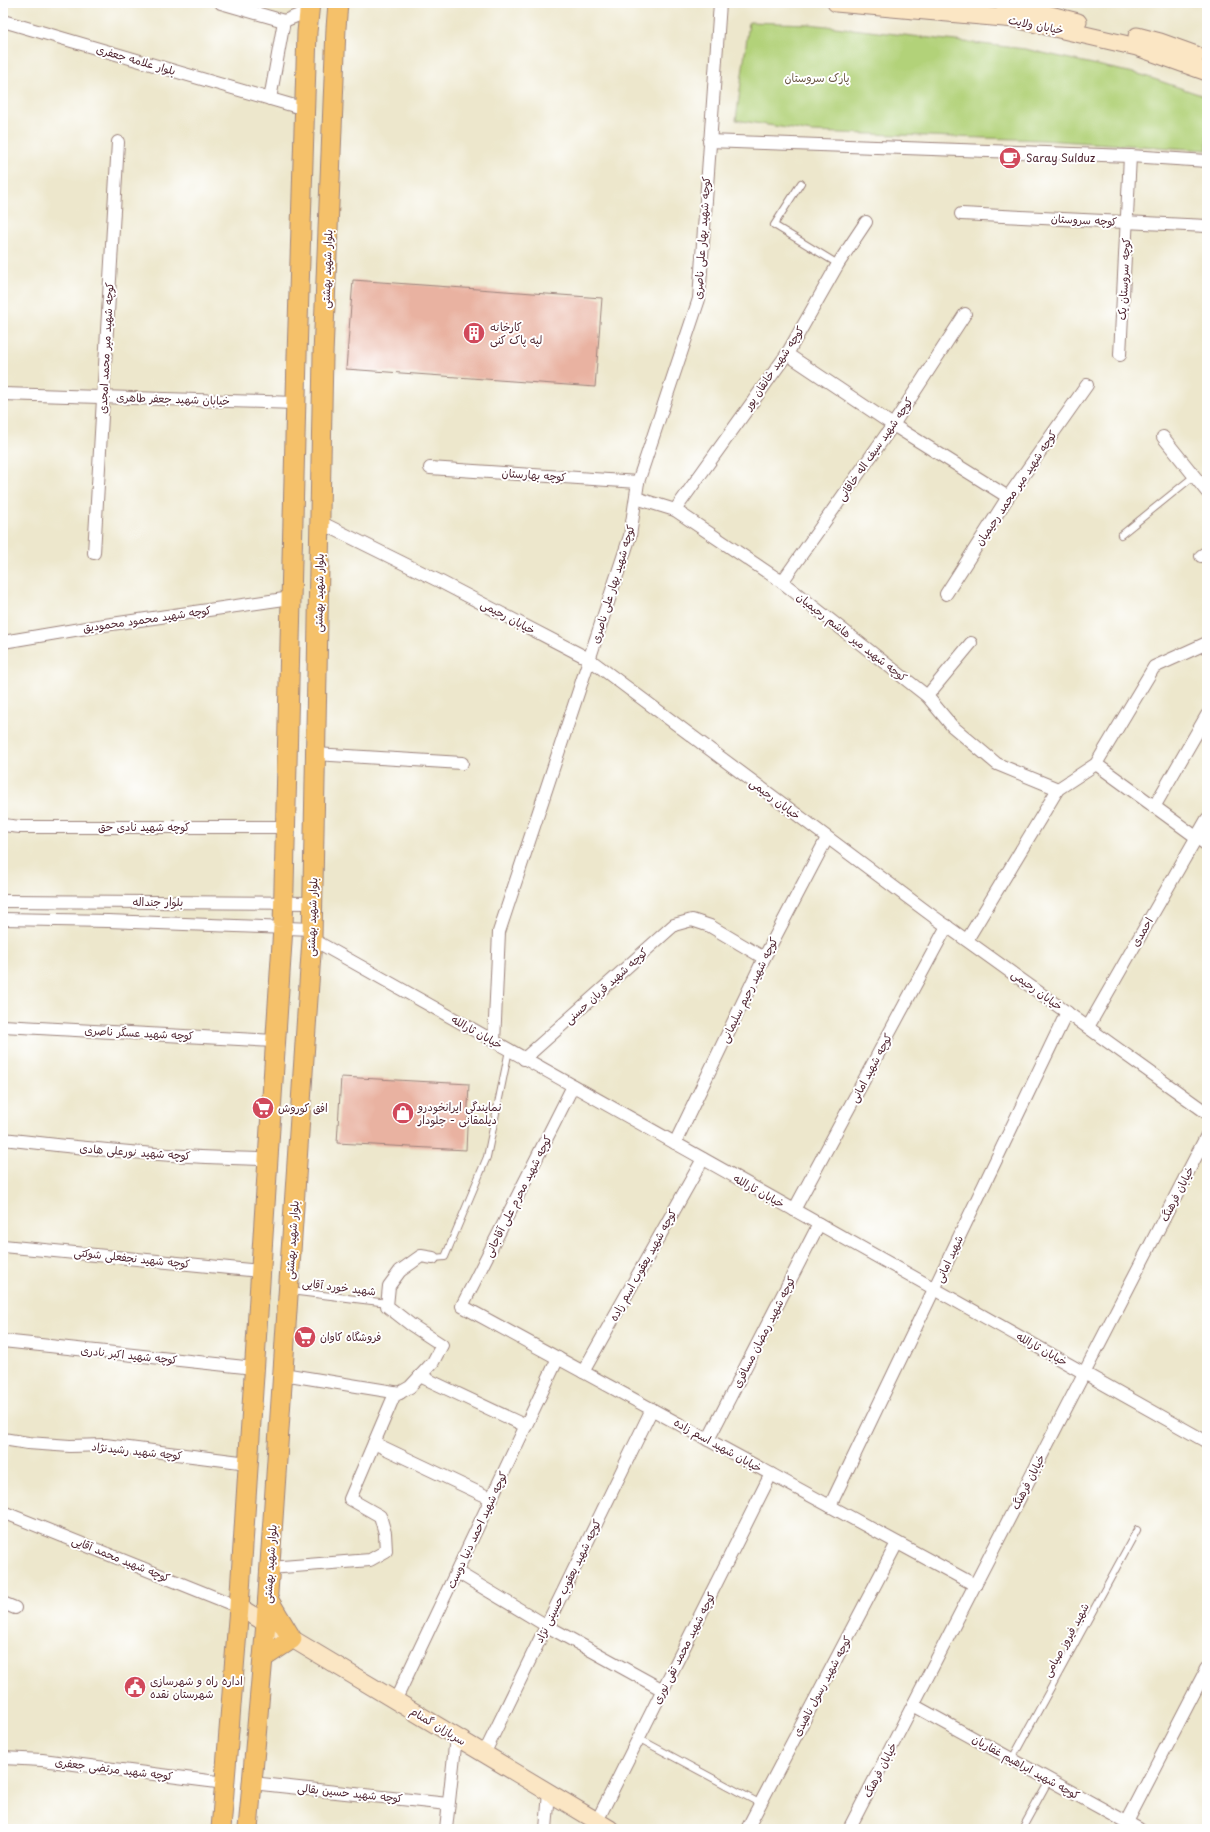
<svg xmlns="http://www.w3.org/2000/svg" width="1210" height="1832" font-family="'Playpen Sans','Playpen Sans Arabic',sans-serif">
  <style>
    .green { fill: #b2d279; stroke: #7e7852 }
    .building { fill: #e9b2a1 }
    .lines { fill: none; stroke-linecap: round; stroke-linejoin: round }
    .lane-casing { stroke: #9c837c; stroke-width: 8 }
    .street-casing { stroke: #9c837c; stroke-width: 14 }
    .secondary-casing { stroke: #9c837c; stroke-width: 19 }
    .primary-casing { stroke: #9c837c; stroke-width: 21 }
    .lane { stroke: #fff; stroke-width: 6 }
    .street { stroke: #fff; stroke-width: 12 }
    .secondary { stroke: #fbe6c4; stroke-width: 17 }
    .primary { stroke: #f5c16b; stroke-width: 19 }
    .labels { text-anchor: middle; stroke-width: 4; stroke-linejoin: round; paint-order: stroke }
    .street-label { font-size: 11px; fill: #4a1f2b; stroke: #fff }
    .park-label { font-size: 11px; fill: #695542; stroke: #fff }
    .poi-label { font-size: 11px; fill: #4a1f2b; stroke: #fff; text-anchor: start }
  </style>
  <rect width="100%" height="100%" fill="#fff"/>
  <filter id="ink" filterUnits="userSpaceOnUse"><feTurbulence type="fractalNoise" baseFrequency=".025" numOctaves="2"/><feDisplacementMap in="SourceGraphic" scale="8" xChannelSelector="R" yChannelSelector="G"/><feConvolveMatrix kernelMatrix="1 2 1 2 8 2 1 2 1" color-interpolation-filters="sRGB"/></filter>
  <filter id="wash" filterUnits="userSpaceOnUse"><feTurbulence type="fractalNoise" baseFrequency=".012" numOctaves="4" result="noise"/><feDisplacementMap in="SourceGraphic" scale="16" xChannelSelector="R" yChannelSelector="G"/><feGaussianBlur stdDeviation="0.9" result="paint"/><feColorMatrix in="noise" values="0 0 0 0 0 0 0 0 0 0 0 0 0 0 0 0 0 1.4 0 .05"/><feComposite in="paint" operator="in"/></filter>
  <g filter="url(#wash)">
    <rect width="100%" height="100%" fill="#ede7cc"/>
    <!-- green -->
    <polygon class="green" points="749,22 809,24 1025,49 1142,75 1207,97 1207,150 1042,140 812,132 736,120"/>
    <g id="blocks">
      <!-- building -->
      <g class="building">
        <polygon points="353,280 602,298 595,387 346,369"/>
        <polygon points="341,1077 469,1084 466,1150 337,1143"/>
      </g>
    </g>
  </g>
  <g filter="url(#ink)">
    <use href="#blocks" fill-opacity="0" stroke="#9c837c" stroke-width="1"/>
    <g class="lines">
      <!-- lane casing -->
      <g class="lane-casing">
        <g id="lane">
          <polyline points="801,183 774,225 838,264"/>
          <polyline points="1121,535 1194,476"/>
          <polyline points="433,1258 445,1257 487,1157 509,1050"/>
          <polyline points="290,1291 388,1303"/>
          <polyline points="638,1738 761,1804"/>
          <polyline points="1012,1759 1137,1530"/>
          <polyline points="1022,1829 1049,1780"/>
        </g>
      </g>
      <!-- street casing -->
      <g class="street-casing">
        <g id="street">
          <polyline points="221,3 284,21"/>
          <polyline points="3,21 305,109"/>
          <polyline points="284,21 309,11"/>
          <polyline points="270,99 284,21"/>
          <polyline points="709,141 1130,156 1207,161"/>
          <polyline points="961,214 1207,226"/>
          <polyline points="787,354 893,425 1008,497"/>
          <polyline points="1120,355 1130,156"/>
          <polyline points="3,394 296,403"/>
          <polyline points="1163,437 1207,492"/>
          <polyline points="430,468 638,482"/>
          <polyline points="636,498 675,510 782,582 927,696 952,726 997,764 1058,789"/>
          <polyline points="675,510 787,354 838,264 866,222"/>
          <polyline points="320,522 439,581 589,659 934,917 1207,1113"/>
          <polyline points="94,553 118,142"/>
          <polyline points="1201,556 1207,552"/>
          <polyline points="782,582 893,425 965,314"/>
          <polyline points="946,594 1008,497 1087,385"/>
          <polyline points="3,642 98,626 291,598"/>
          <polyline points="927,696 971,643"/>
          <polyline points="315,754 462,763"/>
          <polyline points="1096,764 1207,845"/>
          <polyline points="1154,807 1207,715"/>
          <polyline points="3,825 20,827 285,827"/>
          <polyline points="3,901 313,903"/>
          <polyline points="3,919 108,921 312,929"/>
          <polyline points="312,939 1207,1442"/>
          <polyline points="967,940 1058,789 1096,764 1154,667 1207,643"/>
          <polyline points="3,1026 274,1041"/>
          <polyline points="1088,1027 1207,819"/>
          <polyline points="494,1042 499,932 630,536 638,482 699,299 720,3"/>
          <polyline points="524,1059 674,925 692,920 710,926 764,958"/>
          <polyline points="573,1086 462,1306 975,1585"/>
          <path d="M 3,1139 C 91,1149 179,1158 268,1159"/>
          <polyline points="675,1143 764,958 827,838"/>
          <polyline points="794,1210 947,926"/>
          <polyline points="3,1246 260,1271"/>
          <polyline points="3,1341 254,1368"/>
          <polyline points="583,1372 703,1159"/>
          <polyline points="283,1374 400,1393"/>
          <polyline points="420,1376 526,1426"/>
          <polyline points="3,1439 28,1443 70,1446 105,1445 248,1463"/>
          <polyline points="708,1440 819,1224"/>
          <polyline points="374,1443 492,1499"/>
          <polyline points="830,1506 1067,1012"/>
          <polyline points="3,1512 239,1607"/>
          <polyline points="270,1568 370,1560 386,1551 385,1533 380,1516 350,1499 394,1396 410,1387 433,1362 442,1345 410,1324 387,1306 389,1286 400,1271 421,1256 433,1258"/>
          <polyline points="457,1572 547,1626 663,1690"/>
          <polyline points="3,1603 15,1608"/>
          <polyline points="395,1701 558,1358"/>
          <polyline points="913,1705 1139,1829"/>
          <polyline points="484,1754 652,1409"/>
          <polyline points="3,1758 42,1760 225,1783"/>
          <polyline points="252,1783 448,1804"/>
          <polyline points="597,1821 771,1474"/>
          <polyline points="1127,1822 1207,1668"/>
          <polyline points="446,1829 456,1737"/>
          <polyline points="546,1829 549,1792"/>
          <polyline points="747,1829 897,1543"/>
          <polyline points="849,1829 1207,1135"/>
        </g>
      </g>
      <!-- secondary casing -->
      <g class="secondary-casing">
        <g id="secondary">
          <polyline points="836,3 1015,19 1137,47 1207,72"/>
          <polyline points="1003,3 1078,22"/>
          <polyline points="1137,36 1160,42 1196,55"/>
          <polyline points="239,1607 610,1829"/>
        </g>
      </g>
      <!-- primary casing -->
      <g class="primary-casing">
        <g id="primary">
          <polyline points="263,1658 292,1639 268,1599"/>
          <polyline points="221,1829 239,1607 283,927 297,356 307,32 310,3"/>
          <polyline points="248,1829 266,1623 312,939 323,355 336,28 338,3"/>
        </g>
      </g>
      <!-- lane -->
      <use href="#lane" class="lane"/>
      <!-- street -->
      <use href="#street" class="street"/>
      <!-- secondary -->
      <use href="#secondary" class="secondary"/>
      <!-- primary -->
      <use href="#primary" class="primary"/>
    </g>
  </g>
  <!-- icons -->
  <defs>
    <g id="cafe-disc" transform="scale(1.15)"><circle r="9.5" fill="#d1495b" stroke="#fff"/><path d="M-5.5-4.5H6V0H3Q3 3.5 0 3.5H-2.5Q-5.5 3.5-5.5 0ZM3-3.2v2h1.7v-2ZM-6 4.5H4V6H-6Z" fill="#fff"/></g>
    <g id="building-disc" transform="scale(1.15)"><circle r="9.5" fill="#d1495b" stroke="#fff"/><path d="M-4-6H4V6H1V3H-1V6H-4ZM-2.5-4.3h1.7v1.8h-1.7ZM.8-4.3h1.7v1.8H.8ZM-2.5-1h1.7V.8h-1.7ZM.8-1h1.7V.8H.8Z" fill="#fff"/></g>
    <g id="supermarket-disc" transform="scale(1.15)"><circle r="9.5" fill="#d1495b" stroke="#fff"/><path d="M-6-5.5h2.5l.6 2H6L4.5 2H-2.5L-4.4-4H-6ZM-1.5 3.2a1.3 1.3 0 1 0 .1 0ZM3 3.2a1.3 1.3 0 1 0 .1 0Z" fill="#fff"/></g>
    <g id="shop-disc" transform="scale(1.15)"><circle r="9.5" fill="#d1495b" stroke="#fff"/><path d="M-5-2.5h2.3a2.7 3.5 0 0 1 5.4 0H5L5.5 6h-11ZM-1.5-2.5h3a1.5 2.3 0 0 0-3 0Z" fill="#fff"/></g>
    <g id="civic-disc" transform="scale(1.15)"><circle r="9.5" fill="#d1495b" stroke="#fff"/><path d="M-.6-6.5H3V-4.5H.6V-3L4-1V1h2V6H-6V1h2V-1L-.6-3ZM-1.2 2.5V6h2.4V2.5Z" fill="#fff"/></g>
  </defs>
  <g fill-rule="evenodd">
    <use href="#cafe-disc" x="1010" y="158"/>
    <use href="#building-disc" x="474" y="333"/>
    <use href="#supermarket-disc" x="263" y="1108"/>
    <use href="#shop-disc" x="403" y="1113"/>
    <use href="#supermarket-disc" x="305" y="1337"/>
    <use href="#civic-disc" x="135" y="1687"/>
  </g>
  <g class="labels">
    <!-- street labels -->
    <g class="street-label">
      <text transform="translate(1036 25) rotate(11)" y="4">خیابان ولایت</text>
      <text transform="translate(136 60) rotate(16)" y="4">بلوار علامه جعفری</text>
      <text transform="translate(1084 220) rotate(3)" y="4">کوچه سروستان</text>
      <text transform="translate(702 238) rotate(-86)" y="4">کوچه شهید بهار علی ناصری</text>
      <text transform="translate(327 269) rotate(-88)" y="4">بلوار شهید بهشتی</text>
      <text transform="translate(1124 279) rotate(-87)" y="4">کوچه سروستان یک</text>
      <text transform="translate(106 348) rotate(-87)" y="4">کوچه شهید میر محمد امجدی</text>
      <text transform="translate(774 368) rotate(-56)" y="4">کوچه شهید خانقان پور</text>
      <text transform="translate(173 399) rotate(2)" y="4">خیابان شهید جعفر طاهری</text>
      <text transform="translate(875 449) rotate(-55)" y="4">کوچه شهید سیف اله خاقانی</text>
      <text transform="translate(534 475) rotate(4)" y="4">کوچه بهارستان</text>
      <text transform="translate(1016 488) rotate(-56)" y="4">کوچه شهید میر محمد رحیمیان</text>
      <text transform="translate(613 584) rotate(-73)" y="4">کوچه شهید بهار علی ناصری</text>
      <text transform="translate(319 593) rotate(-89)" y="4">بلوار شهید بهشتی</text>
      <text transform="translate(508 617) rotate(28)" y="4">خیابان رحیمی</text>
      <text transform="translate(147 619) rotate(-8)" y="4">کوچه شهید محمود محمودیق</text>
      <text transform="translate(852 637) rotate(38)" y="4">کوچه شهید میر هاشم رحیمیان</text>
      <text transform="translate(775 799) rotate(37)" y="4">خیابان رحیمی</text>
      <text x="144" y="831">کوچه شهید نادی حق</text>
      <text x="158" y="906">بلوار جنداله</text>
      <text transform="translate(312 917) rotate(-88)" y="4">بلوار شهید بهشتی</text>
      <text transform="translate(1142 932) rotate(-60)" y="4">احمدی</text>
      <text transform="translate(606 986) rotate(-42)" y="4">کوچه شهید قربان حسنی</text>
      <text transform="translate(749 990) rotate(-64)" y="4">کوچه شهید رحیم سلیمانی</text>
      <text transform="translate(1037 990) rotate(36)" y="4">خیابان رحیمی</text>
      <text transform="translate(477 1032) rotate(29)" y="4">خیابان ثارالله</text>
      <text transform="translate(139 1033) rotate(3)" y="4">کوچه شهید عسگر ناصری</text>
      <text transform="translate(871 1068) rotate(-62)" y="4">کوچه شهید امانی</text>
      <text transform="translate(135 1152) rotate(4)" y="4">کوچه شهید نورعلی هادی</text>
      <text transform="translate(759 1191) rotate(29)" y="4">خیابان ثارالله</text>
      <text transform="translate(1177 1194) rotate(-63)" y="4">خیابان فرهنگ</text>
      <text transform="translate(518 1196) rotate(-63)" y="4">کوچه شهید محرم علی آقاجانی</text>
      <text transform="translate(292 1240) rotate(-86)" y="4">بلوار شهید بهشتی</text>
      <text transform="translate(132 1258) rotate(6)" y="4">کوچه شهید نجفعلی شوکتی</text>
      <text transform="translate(949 1259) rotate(-65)" y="4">شهید امانی</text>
      <text transform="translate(643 1265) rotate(-61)" y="4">کوچه شهید یعقوب اسم زاده</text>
      <text transform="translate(339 1287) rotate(7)" y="4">شهید خورد آقایی</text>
      <text transform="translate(764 1332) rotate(-63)" y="4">کوچه شهید رمضان مسافری</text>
      <text transform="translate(1042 1349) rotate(29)" y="4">خیابان ثارالله</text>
      <text transform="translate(129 1355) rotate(6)" y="4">کوچه شهید اکبر نادری</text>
      <text transform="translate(718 1445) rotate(29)" y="4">خیابان شهید اسم زاده</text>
      <text transform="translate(137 1451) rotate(6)" y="4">کوچه شهید رشیدنژاد</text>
      <text transform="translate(1028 1482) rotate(-63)" y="4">خیابان فرهنگ</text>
      <text transform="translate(477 1530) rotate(-65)" y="4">کوچه شهید احمد دنیا دوست</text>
      <text transform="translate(121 1559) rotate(22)" y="4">کوچه شهید محمد آقایی</text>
      <text transform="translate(270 1564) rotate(-86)" y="4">بلوار شهید بهشتی</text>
      <text transform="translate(568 1581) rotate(-64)" y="4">کوچه شهید یعقوب حسینی نژاد</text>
      <text transform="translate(1066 1640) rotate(-61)" y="4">شهید فیروز صیامی</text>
      <text transform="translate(684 1648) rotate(-63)" y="4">کوچه شهید محمد تقی نوری</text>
      <text transform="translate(822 1686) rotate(-62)" y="4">کوچه شهید رسول ناهیدی</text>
      <text transform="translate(438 1726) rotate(31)" y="4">سربازان گمنام</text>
      <text transform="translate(1026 1767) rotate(29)" y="4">کوچه شهید ابراهیم غفاریان</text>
      <text transform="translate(114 1769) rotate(7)" y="4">کوچه شهید مرتضی جعفری</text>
      <text transform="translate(880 1770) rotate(-63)" y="4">خیابان فرهنگ</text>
      <text transform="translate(350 1793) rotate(6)" y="4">کوچه شهید حسین بقالی</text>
    </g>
    <!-- park labels -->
    <g class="park-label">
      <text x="817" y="82">پارک سروستان</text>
    </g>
    <!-- poi labels -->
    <g class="poi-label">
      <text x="1026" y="162">Saray Sulduz</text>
      <text x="490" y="331">کارخانه<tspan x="490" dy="13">لپه پاک کنی</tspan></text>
      <text x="418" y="1111">نمایندگی ایرانخودرو<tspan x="418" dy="13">دیلمقانی - جلودار</tspan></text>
      <text x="278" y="1112">افق کوروش</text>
      <text x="320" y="1341">فروشگاه کاوان</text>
      <text x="150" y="1685">اداره راه و شهرسازی<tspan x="150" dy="13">شهرستان نقده</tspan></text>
    </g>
  </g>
  <!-- margin -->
  <rect width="1210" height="1832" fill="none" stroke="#fff" stroke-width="16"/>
</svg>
